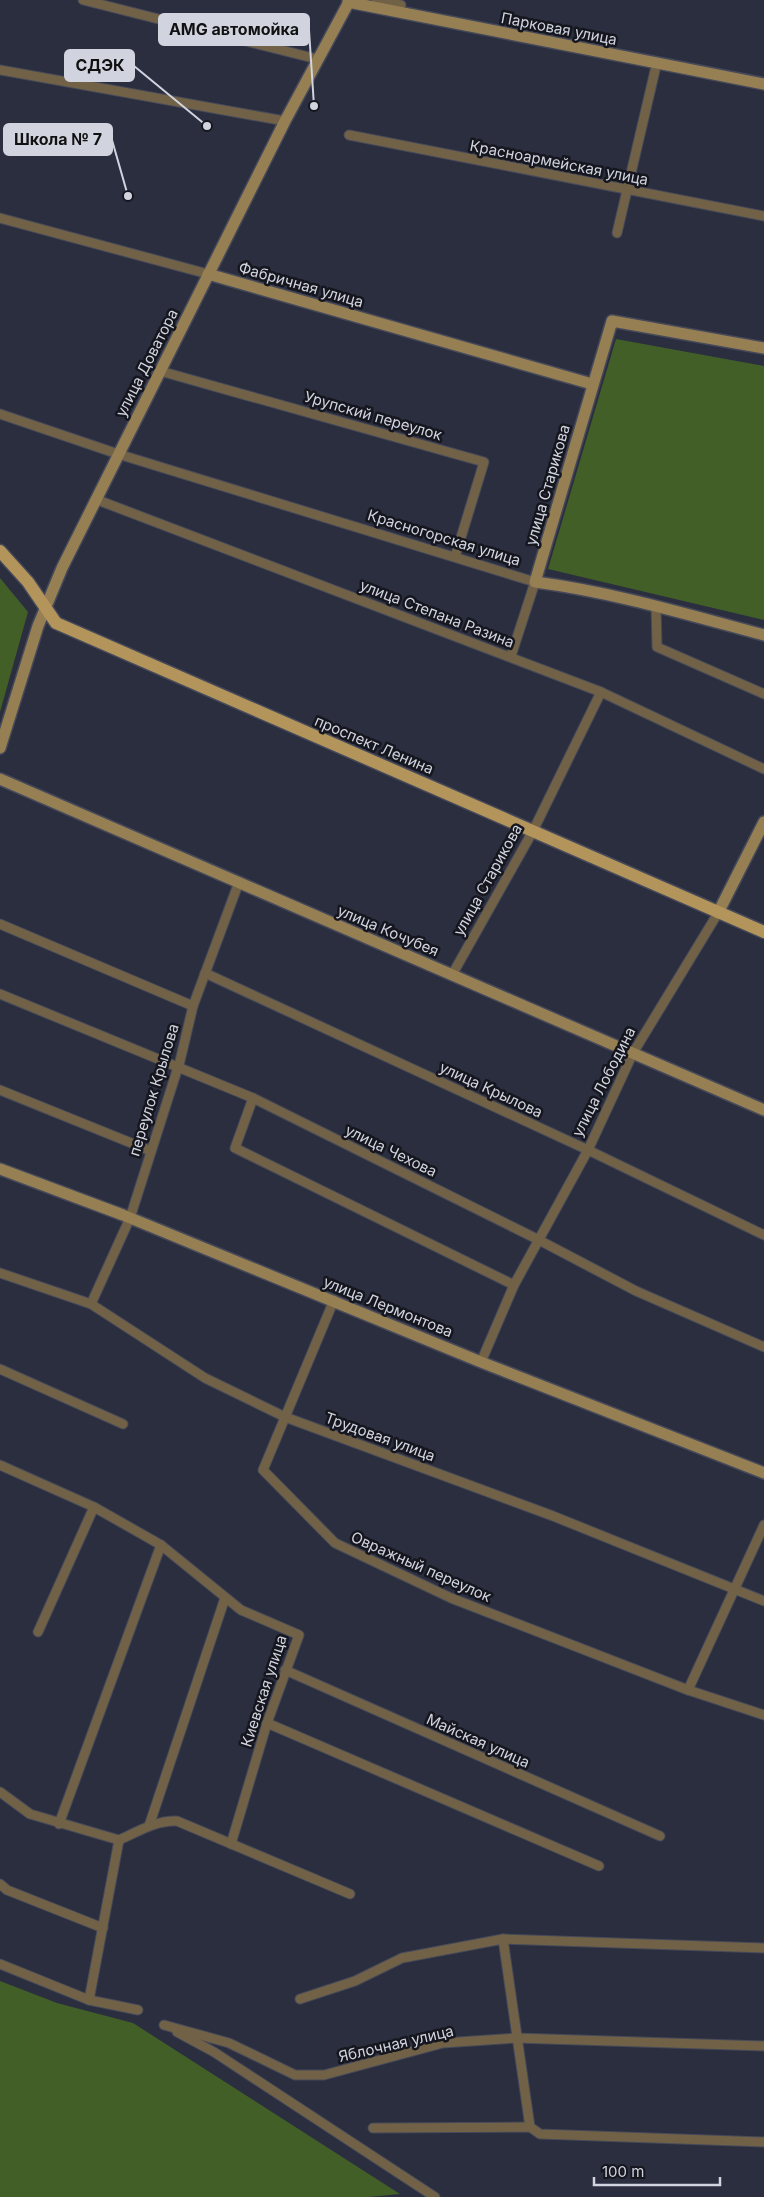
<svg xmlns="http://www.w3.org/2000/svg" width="764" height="2197" font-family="Inter,sans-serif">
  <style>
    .green { fill: #425f28 }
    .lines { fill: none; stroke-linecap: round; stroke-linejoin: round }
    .street-casing { stroke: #454959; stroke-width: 11 }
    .secondary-casing { stroke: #454959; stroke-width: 14 }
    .primary-casing { stroke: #454959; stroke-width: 15 }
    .street { stroke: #716247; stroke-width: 9 }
    .secondary { stroke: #967f53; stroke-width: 11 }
    .primary { stroke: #b3945b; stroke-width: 12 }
    .labels { text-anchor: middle; stroke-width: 5; stroke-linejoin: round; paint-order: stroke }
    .street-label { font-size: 15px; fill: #d1d4df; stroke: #15161e }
    .leader { fill: none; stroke: #d1d4df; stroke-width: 2 }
    .callout-dot { fill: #d1d4df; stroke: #15161e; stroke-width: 2 }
    .callout { fill: #d1d4df; stroke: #d1d4df; stroke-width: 2 }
    .callout-label { font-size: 16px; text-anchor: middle; font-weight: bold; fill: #111 }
  </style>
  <rect width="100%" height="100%" fill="#2a2e3f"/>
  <!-- green -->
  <g class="green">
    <polygon points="616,339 764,366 764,620 548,569"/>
    <polygon points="0,578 28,612 0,712"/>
    <polygon points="0,1981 57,2003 133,2023 400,2194 369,2197 0,2197"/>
  </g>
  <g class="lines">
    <!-- street casing -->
    <g class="street-casing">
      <g id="street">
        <polyline points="83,0 317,59"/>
        <polyline points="376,0 401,5"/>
        <polyline points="0,70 285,121"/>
        <polyline points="349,135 764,216"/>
        <polyline points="0,218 208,274"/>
        <polyline points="617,233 657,62"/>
        <polyline points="160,371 484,462 455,557"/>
        <polyline points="0,414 118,454 535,582 511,656"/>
        <polyline points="95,499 601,692 764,769"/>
        <polyline points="656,606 657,647 764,694"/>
        <polyline points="0,924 193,1006"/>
        <polyline points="205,973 588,1150 764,1235"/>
        <polyline points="452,975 533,831 601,692"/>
        <polyline points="0,994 253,1098 537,1239 636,1291 764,1347"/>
        <polyline points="0,1090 151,1151"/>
        <polyline points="253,1098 235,1148 514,1285"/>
        <polyline points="0,1273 91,1304 205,1378 285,1417 553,1516 764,1601"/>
        <polyline points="334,1300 263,1470 335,1543 451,1598 688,1690 764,1715"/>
        <polyline points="91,1304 130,1218 180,1061 193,1006 239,882"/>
        <polyline points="481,1362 514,1285 588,1150 633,1053 718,913"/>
        <polyline points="0,1369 123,1424"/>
        <polyline points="0,1465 94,1507 161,1545 241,1610 299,1635 267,1723 231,1844"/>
        <polyline points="38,1632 94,1507"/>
        <polyline points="285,1670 660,1836"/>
        <polyline points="688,1690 764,1525"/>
        <polyline points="267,1723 599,1866"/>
        <path d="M 0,1792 L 30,1814 L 119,1840 C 137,1832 156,1820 177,1821 L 350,1894"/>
        <polyline points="59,1824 161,1545"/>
        <polyline points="149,1826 225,1598"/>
        <polyline points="0,1884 7,1890 103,1928"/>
        <polyline points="503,1939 530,2127"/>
        <polyline points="0,1964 89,2000 138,2010"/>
        <polyline points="300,1999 355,1981 402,1958 503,1939 764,1948"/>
        <polyline points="89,2000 119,1840"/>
        <polyline points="164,2025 229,2043 295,2075 324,2075 443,2043 516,2038 764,2046"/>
        <polyline points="177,2032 214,2052 435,2197"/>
        <polyline points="373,2128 530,2127 540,2134 764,2142"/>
      </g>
    </g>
    <!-- secondary casing -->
    <g class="secondary-casing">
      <g id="secondary">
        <polyline points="348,2 764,84"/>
        <polyline points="208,274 592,384"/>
        <path d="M 764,348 L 612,321 L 535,582 C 613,592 689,615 764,635"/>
        <polyline points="0,748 38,626 62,568 285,121 350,0"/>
        <polyline points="0,779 764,1110"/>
        <polyline points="718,913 764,822"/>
        <polyline points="0,1169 123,1215 481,1362 764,1473"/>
      </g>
    </g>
    <!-- primary casing -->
    <g class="primary-casing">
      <polyline id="primary" points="0,551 28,582 56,623 764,932"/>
    </g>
    <!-- street -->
    <use href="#street" class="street"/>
    <!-- secondary -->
    <use href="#secondary" class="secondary"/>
    <!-- primary -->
    <use href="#primary" class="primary"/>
  </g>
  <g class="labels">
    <!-- street labels -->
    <g class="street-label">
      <text transform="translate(559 29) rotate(11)" y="5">Парковая улица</text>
      <text transform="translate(559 163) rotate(11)" y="5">Красноармейская улица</text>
      <text transform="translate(301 285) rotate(16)" y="5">Фабричная улица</text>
      <text transform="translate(147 363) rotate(-63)" y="5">улица Доватора</text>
      <text transform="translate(373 416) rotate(16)" y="5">Урупский переулок</text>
      <text transform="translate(548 485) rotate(-74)" y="5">улица Старикова</text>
      <text transform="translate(444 538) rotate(17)" y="5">Красногорская улица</text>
      <text transform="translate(437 614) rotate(21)" y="5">улица Степана Разина</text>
      <text transform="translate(374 745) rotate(23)" y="5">проспект Ленина</text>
      <text transform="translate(488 880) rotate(-61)" y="5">улица Старикова</text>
      <text transform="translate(388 931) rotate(23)" y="5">улица Кочубея</text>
      <text transform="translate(604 1082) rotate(-63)" y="5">улица Лободина</text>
      <text transform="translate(154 1090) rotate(-73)" y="5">переулок Крылова</text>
      <text transform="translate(491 1090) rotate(25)" y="5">улица Крылова</text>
      <text transform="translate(391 1151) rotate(26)" y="5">улица Чехова</text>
      <text transform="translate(388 1307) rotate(22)" y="5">улица Лермонтова</text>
      <text transform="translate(380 1437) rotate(20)" y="5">Трудовая улица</text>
      <text transform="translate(421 1567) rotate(24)" y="5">Овражный переулок</text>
      <text transform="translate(264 1691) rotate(-72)" y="5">Киевская улица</text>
      <text transform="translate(478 1741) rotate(24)" y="5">Майская улица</text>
      <text transform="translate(396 2044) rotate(-13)" y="5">Яблочная улица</text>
    </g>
  </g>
  <!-- callouts -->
  <path class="leader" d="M314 106L309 30M207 126L134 66M128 196L112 140"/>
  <g class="callout-dot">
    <circle cx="314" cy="106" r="5"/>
    <circle cx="207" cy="126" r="5"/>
    <circle cx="128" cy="196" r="5"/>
  </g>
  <g class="callout">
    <rect x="159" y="14" width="150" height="31" rx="5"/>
    <rect x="65" y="50" width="69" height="31" rx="5"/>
    <rect x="4" y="124" width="108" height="31" rx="5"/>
  </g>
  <g class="callout-label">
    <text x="234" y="35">AMG автомойка</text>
    <text x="100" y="71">СДЭК</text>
    <text x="58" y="145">Школа № 7</text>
  </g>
  <!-- scale -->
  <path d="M594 2177v8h126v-8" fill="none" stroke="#d1d4df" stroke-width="2.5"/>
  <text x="602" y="2177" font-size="15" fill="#d1d4df" stroke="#15161e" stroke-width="4" paint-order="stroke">100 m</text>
</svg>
